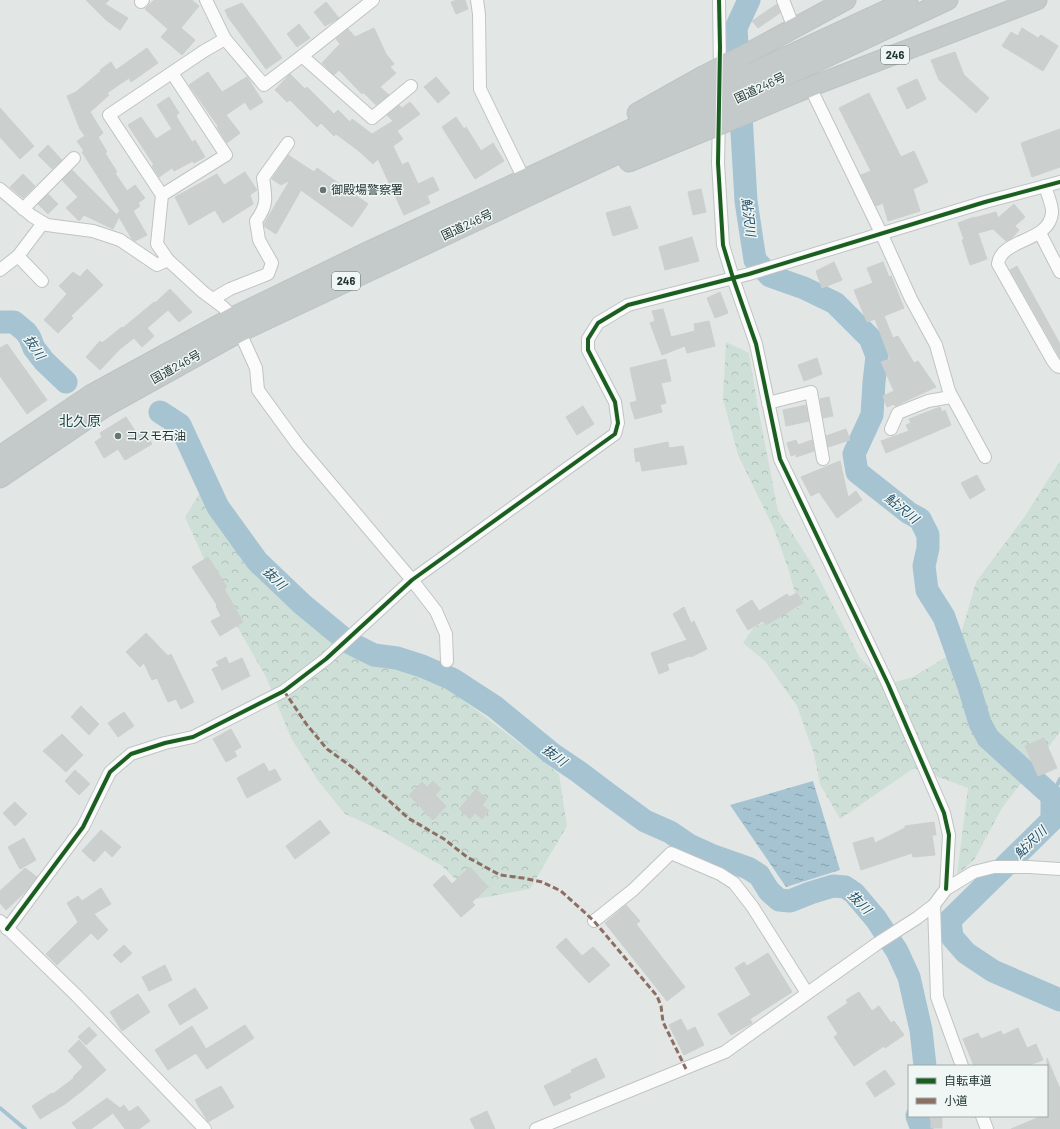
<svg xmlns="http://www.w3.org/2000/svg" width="1060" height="1129" font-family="Barlow,'Noto Sans JP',sans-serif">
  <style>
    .forest { fill: url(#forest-crowns) }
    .water { fill: url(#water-ripples) }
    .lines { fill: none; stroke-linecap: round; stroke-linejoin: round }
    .stream { stroke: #a6c3d2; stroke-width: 4 }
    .river { stroke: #a6c3d2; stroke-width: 23 }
    .building { fill: #cbd0cf; stroke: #cbd0cf }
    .minor-casing { stroke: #bfc4c3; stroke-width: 14 }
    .trunk-casing { stroke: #bcc3c3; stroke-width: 21 }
    .minor { stroke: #fbfbfb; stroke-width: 12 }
    .trunk { stroke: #c4caca; stroke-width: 19 }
    .trunk-bridge-casing { stroke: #bcc3c3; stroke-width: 21; stroke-linecap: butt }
    .trunk-bridge { stroke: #c4caca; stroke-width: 19 }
    .quiet { stroke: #8d6e63; stroke-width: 3; stroke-dasharray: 6 3; stroke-linecap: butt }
    .cycleway-casing { stroke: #f0f6f4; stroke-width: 6 }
    .cycleway { stroke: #1b5e20; stroke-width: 4 }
    .poi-dot { fill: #667574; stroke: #f0f6f4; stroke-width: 1.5 }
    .labels { text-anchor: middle; stroke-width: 3; stroke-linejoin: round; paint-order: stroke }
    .shield { fill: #f0f6f4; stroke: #60706f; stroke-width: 1 }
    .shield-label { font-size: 11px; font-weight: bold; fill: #233736 }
    .street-label { font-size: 12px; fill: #233736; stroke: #f0f6f4 }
    .poi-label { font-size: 12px; fill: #233736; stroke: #f0f6f4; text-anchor: start }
    .water-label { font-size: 13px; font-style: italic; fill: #24526c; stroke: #f0f6f4 }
    .quarter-label { font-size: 14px; fill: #214745; stroke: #f0f6f4 }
  </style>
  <defs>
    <pattern id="forest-crowns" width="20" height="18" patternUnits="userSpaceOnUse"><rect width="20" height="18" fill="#cddfd6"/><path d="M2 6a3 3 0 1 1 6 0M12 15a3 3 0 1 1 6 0" fill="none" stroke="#b0c0b8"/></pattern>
    <pattern id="water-ripples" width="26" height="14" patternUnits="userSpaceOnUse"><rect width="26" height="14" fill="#a6c3d2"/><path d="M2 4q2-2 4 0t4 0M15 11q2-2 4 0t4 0" fill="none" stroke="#879fab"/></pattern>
  </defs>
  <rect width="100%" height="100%" fill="#e2e7e6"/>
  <!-- forest -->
  <g class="forest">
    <polygon points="726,342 749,353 758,408 778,511 810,561 860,658 888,684 913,677 956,651 976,582 1025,516 1060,461 1060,732 1002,808 974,860 957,875 968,788 914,768 840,819 820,784 814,754 797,706 765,661 743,643 754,627 799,607 788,568 774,529 738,455 723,399"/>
    <polygon points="203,488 266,582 372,645 435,678 559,774 567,826 530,889 476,899 442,866 382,831 345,814 319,782 291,738 266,677 224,603 185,517"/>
  </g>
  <!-- water -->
  <polygon class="water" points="813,781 840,870 786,887 730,805"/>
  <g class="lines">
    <!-- stream -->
    <g class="stream">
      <polyline points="1052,796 1060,779"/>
      <polyline points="0,1108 25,1129"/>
    </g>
    <!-- river -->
    <g class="river">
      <polyline points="749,0 736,28 746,201 755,260 770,276 804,288 835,303 870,338 877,356 874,382 872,415 854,454 857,472 909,513 920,519 928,535 928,548 924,566 927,590 944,617 969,687 980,723 988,738 1052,796 1052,820 950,920 952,937 966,953 993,971 1060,1000"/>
      <polyline points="0,322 14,322 26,332 30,338 34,348 44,361 66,382"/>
      <polyline points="160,412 180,425 218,507 257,561 302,604 348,642 374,655 397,658 422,666 452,679 495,707 551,753 579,772 608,794 645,821 670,832 689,845 711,855 748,868 759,875 769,891 779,900 790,901 810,893 833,886 845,887 854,893 876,919 897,951 909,977 921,1030 925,1066"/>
      <polyline points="917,1116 922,1129"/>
    </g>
  </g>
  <!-- building -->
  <g class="building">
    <polygon points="86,0 109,0 105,4 128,18 120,30 106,20"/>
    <polygon points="154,0 192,0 199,6 181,28 195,40 182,55 161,37 168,29 145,9"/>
    <polygon points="457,0 465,0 468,9 456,14 451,2"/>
    <polygon points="326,2 339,18 325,26 314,12"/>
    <polygon points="242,3 282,58 266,69 228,17 225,10"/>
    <polygon points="777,4 780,13 758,28 752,21"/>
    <polygon points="299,24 310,38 297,47 287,34"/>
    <polygon points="374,28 386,54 394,64 390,67 396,73 380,87 389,95 376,105 363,92 362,94 339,70 334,75 322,63 340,44 336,39 348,29 355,37"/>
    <polygon points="1022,28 1038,38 1041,35 1058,46 1043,71 1002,46 1011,32 1018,36"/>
    <polygon points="147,48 158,63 131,82 129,78 107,93 109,95 90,112 103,133 98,137 107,152 105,153 117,172 115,173 127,191 135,185 145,198 138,203 140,206 133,211 147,235 135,241 132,239 119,217 113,229 84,215 79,221 66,208 78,197 62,180 72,170 119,217 117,214 120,211 82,152 84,151 77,141 85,136 80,129 67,96 76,92 101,71 100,70 111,62 116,70"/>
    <polygon points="955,52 964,75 989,98 976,113 939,80 931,60"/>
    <polygon points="208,72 222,92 247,77 263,102 250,110 245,102 226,115 240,133 227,143 217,127 218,126 189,85"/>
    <polygon points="290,74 305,89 307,87 334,114 338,110 350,122 352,119 372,134 393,121 387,115 399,105 402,108 410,102 420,114 397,131 403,139 393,146 402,165 408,162 418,184 433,177 439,190 427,196 430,203 404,215 378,159 373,164 359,151 336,134 334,136 321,123 317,127 290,100 287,102 275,90"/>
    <polygon points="436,77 450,93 438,103 424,87"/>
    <polygon points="917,79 926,99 907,109 897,88"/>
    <polygon points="869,93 901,157 914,151 928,182 913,189 920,211 888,221 883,203 876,206 861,175 871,171 839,108"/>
    <polygon points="169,97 179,113 176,116 192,142 195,140 205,157 194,163 193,161 174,171 172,168 159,177 152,166 154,165 128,125 141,117 156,139 172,129 157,105"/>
    <polygon points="0,108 34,146 20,159 0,137"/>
    <polygon points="456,117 464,129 466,127 481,151 493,143 504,161 475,179 442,127"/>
    <polygon points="1060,129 1060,167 1032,177 1021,143"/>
    <polygon points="48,145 62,160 52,169 38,155"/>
    <polygon points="288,155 314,172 317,168 368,204 352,227 301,190 276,234 265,227 264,224 290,180 281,185 272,179"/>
    <polygon points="245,172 257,190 250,195 253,204 223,223 215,210 189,225 175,197 217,174 224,185"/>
    <polygon points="23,174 35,186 23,198 10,187"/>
    <polygon points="701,189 706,212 693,215 688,192"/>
    <polygon points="48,194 58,204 48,214 38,204"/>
    <polygon points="1014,204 1025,217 1015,226 1019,230 1012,238 1006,241 993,229 978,233 987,259 970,265 962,240 964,239 958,223 974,217 974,218 996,212 998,218"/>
    <polygon points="630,206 638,228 613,236 606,213"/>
    <polygon points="692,237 699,261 665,270 659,247"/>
    <polygon points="834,262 842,280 822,288 816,271"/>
    <polygon points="883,262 889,277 891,276 904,308 884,316 893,338 898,336 914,363 918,361 936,387 895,406 894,404 887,407 883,396 894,391 881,362 890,359 875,319 867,322 854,290 873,283 867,268"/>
    <polygon points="1017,266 1060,344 1060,358 1010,270"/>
    <polygon points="87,269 103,285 71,316 73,318 58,333 44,320 67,294 59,286 73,272 80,277"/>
    <polygon points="170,289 192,312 179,322 168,310 147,328 154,336 142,347 134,338 120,349 100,370 86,357 100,341 102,343 122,327 123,328 154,302 155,303"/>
    <polygon points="720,292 728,313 715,318 707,298"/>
    <polygon points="663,309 671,337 695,331 694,324 709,321 715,346 687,353 685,346 662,355 650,323 655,321 652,311"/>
    <polygon points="7,344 47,400 27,414 0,376 0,348"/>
    <polygon points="817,358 822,374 804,381 798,365"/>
    <polygon points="666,359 671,381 661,383 666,403 660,405 662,412 635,419 630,403 637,401 630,368"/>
    <polygon points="829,397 833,416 823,418 820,399"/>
    <polygon points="806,405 809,421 786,426 783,410"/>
    <polygon points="583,406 594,424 577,435 566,417"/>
    <polygon points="940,407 942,412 945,410 951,425 886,453 881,441 909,431 906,425 911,423 909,419"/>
    <polygon points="126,417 137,434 144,430 152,444 125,460 118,449 104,458 95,442 102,437 100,433"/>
    <polygon points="846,429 850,440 828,447 826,436"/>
    <polygon points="796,440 798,445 812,440 814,451 796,457 796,454 791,456 787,443"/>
    <polygon points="668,442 669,448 683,446 687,464 642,471 640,461 636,462 634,449"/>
    <polygon points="840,461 848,497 856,491 862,500 837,518 819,492 811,496 801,477"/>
    <polygon points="977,475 985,490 970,499 961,483"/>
    <polygon points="208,557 227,587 224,589 243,622 220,636 211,621 221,616 216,606 217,605 192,567"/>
    <polygon points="797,593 803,603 766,625 763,621 748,630 736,610 752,600 759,611 787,594 789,597"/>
    <polygon points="684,607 691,623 694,621 707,649 691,657 690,656 667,664 669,670 659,674 651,653 687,640 673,614"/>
    <polygon points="146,633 168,656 171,654 194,702 181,709 176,699 168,702 157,678 152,680 144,663 140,667 126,652"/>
    <polygon points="226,657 229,664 242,658 250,676 222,690 212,669 219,666 216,662"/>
    <polygon points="81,706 99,724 89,735 71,717"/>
    <polygon points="124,712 134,726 118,737 108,723"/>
    <polygon points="231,729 241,747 234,751 237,756 226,762 213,739"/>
    <polygon points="62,734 83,755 66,772 43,751"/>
    <polygon points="1044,738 1057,768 1038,776 1025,746"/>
    <polygon points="264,763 269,772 275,769 281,780 247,798 237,778"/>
    <polygon points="75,770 90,784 79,795 65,781"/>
    <polygon points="433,781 441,789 435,795 446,806 433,820 409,795 422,782 427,787"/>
    <polygon points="476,789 487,799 482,805 489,811 482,819 475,813 470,819 459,809"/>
    <polygon points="15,802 27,814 15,826 3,813"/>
    <polygon points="320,820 330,833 295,859 286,846"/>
    <polygon points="934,822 936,835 932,835 935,855 913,857 912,853 861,870 853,843 873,837 875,843 905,828 905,826"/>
    <polygon points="101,830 121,847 112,857 105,850 94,862 82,851"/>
    <polygon points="24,838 36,860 20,869 8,847"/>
    <polygon points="470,867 488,887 472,902 475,905 461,917 433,885 444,875 452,884"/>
    <polygon points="25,868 37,877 25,892 6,910 0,903 0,891"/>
    <polygon points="101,888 111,904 94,914 108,930 98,940 91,933 57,965 46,954 78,922 67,903 78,896 82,901"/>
    <polygon points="626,905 640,921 636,924 685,987 667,1001 605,923"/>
    <polygon points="566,938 582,956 593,947 610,965 589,983 556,947"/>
    <polygon points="124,945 132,953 121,963 113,955"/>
    <polygon points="768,953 792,992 750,1019 752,1023 731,1035 718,1014 751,995 735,968 744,962 747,966"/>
    <polygon points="165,965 172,980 149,991 142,977"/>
    <polygon points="195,988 208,1008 180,1025 168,1005"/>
    <polygon points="859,992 872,1011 879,1006 891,1023 894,1021 904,1035 885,1048 884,1046 854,1066 834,1037 838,1034 827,1017 848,1003 846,1000"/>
    <polygon points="138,994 150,1012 122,1031 110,1012"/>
    <polygon points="681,1019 687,1031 695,1027 704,1045 684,1055 669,1025"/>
    <polygon points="245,1025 254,1038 207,1069 196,1053 168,1070 155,1050 192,1026 206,1049"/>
    <polygon points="89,1027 97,1035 86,1045 78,1037"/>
    <polygon points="1018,1028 1027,1048 1036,1044 1043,1060 1027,1066 974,1066 963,1039 978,1033 981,1039 1001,1031 1003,1035"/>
    <polygon points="79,1040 106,1070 82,1091 65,1104 40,1119 32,1106 52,1093 53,1094 74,1078 73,1077 83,1067 68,1051"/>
    <polygon points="596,1058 605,1077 569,1094 571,1098 554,1106 544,1086 572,1072 571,1070"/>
    <polygon points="1047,1058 1060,1089 1060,1129 1011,1129 1042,1116 1047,1116"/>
    <polygon points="885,1070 895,1084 875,1097 866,1083"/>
    <polygon points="221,1086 234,1107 208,1122 195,1100"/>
    <polygon points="107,1098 120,1108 124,1105 129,1112 138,1106 150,1121 139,1129 125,1129 113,1113 91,1129 77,1129 72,1123"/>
    <polygon points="487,1111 495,1129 475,1129 470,1119"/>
    <rect x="931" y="1116" width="11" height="12"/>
  </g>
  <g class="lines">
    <!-- minor casing -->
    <g class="minor-casing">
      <g id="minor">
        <polyline points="477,0 479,14 480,89 524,179"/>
        <polyline points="719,0 720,73"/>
        <polyline points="783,0 794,28"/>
        <polyline points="141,2 143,0"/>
        <polyline points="225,39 264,85 302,56 372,118 411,86"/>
        <polyline points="302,56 373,0"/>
        <polyline points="172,73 226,155 162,195 157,244 168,260 203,292 223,307 233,317 256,368 258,390 298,445 412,580 436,611 446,634 447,661"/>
        <polyline points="810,87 882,235 911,299 936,345 949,391 985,457"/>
        <polyline points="719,119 718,163 723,245 733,278 756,344 780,459 888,684 944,813 949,835 946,889"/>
        <path d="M 1045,186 C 1047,193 1053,207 1052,213 C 1049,243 1001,238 998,264 L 1053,361 L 1057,366 L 1060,367"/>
        <polyline points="0,189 32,216 47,225 93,231 120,240 157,265 168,260"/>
        <polyline points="162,195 109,115 204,51 225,39 206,0"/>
        <polyline points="23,209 74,158"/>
        <polyline points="1040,233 1060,272"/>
        <polyline points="18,256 42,281"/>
        <polyline points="0,270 18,256 43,223"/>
        <path d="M 213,299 L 230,289 L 268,274 L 272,263 L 259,240 L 256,221 C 268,205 266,197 263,178 L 288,143"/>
        <polyline points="768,403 811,392 823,459"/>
        <polyline points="891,429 898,413 928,401 951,397"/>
        <polyline points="934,905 937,997 962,1066"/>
        <polyline points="0,921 77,996 205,1129"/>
        <polyline points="594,921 633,890 671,853 720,874 734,883 752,906 807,993"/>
        <polyline points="7,929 83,827 110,772 131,754 165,743 193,737 284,691 326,659 412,580 615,434 618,423 615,402 588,350 588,339 598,323 628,305 749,274 985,202 1060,182"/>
        <polyline points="982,1116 987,1129"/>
        <polyline points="536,1129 725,1052 878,943 917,918 934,905 946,889 974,872 994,867 1029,867 1060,869"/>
      </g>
    </g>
    <!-- trunk casing -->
    <g class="trunk-casing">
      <g id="trunk">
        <polyline points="750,52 846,0"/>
        <polyline points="751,73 908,0"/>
        <polyline points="752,92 948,0"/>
        <polyline points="753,111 810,87 1037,0"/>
        <polyline points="637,113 703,76"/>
        <polyline points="629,162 707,130"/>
        <polyline points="0,456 92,394 233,317 365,253 557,164 705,94"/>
        <polyline points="0,478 105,407 240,332 707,112"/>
      </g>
    </g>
    <!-- minor -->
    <use href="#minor" class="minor"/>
    <!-- trunk -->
    <use href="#trunk" class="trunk"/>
    <!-- trunk-bridge casing -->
    <g class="trunk-bridge-casing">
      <g id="trunk-bridge">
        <polyline points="703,76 750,52"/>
        <polyline points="705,94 751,73"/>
        <polyline points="707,112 752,92"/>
        <polyline points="707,130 753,111"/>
      </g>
    </g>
    <!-- trunk-bridge -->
    <use href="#trunk-bridge" class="trunk-bridge"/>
    <!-- quiet -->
    <polyline class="quiet" points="284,691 307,725 327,749 352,767 408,818 444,839 467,857 500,875 523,878 542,882 561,891 594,921 657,996 661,1006 663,1022 686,1069"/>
    <!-- cycleway casing -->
    <g class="cycleway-casing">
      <g id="cycleway">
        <polyline points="719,0 720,47 718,163 723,245 733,278 756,344 780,459 888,684 944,813 949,835 946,889"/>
        <polyline points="7,929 83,827 110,772 131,754 165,743 193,737 284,691 326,659 412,580 615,434 618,423 615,402 588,350 588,339 598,323 628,305 749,274 985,202 1060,182"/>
      </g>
    </g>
    <!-- cycleway -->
    <use href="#cycleway" class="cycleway"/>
  </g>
  <!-- markers -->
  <g class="poi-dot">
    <circle cx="323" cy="190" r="4"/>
    <circle cx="118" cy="436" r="4"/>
  </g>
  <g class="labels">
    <!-- shield labels -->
    <g class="shield">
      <rect x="881" y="46" width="28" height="18" rx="3"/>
      <rect x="332" y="272" width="28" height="18" rx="3"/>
    </g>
    <g class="shield-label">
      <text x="895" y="59">246</text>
      <text x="346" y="285">246</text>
    </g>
    <!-- street labels -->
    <g class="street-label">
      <text transform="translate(760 88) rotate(-25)" y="4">国道246号</text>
      <text transform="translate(467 225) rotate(-25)" y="4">国道246号</text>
      <text transform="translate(176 367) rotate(-29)" y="4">国道246号</text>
    </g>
    <!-- poi labels -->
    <g class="poi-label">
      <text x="331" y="194">御殿場警察署</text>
      <text x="126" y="440">コスモ石油</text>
    </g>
    <!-- water labels -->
    <g class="water-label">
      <text transform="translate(749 217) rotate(83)" y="5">鮎沢川</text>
      <text transform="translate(35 347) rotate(56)" y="5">抜川</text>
      <text transform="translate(902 508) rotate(39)" y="5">鮎沢川</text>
      <text transform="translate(275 578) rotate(44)" y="5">抜川</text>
      <text transform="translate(555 755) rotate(37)" y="5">抜川</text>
      <text transform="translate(1030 842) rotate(-44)" y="5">鮎沢川</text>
      <text transform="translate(860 902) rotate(46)" y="5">抜川</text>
    </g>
    <!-- quarter labels -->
    <g class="quarter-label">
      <text x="80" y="426">北久原</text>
    </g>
  </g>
  <!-- legend -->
  <rect x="908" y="1065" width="140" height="52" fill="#f0f6f4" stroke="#9eaaa8"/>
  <rect x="916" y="1078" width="20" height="6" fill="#1b5e20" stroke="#9eaaa8"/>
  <text x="944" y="1085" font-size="12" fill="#233736">自転車道</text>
  <rect x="916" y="1098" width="20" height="6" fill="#8d6e63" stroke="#9eaaa8"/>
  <text x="944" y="1105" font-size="12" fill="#233736">小道</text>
</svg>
